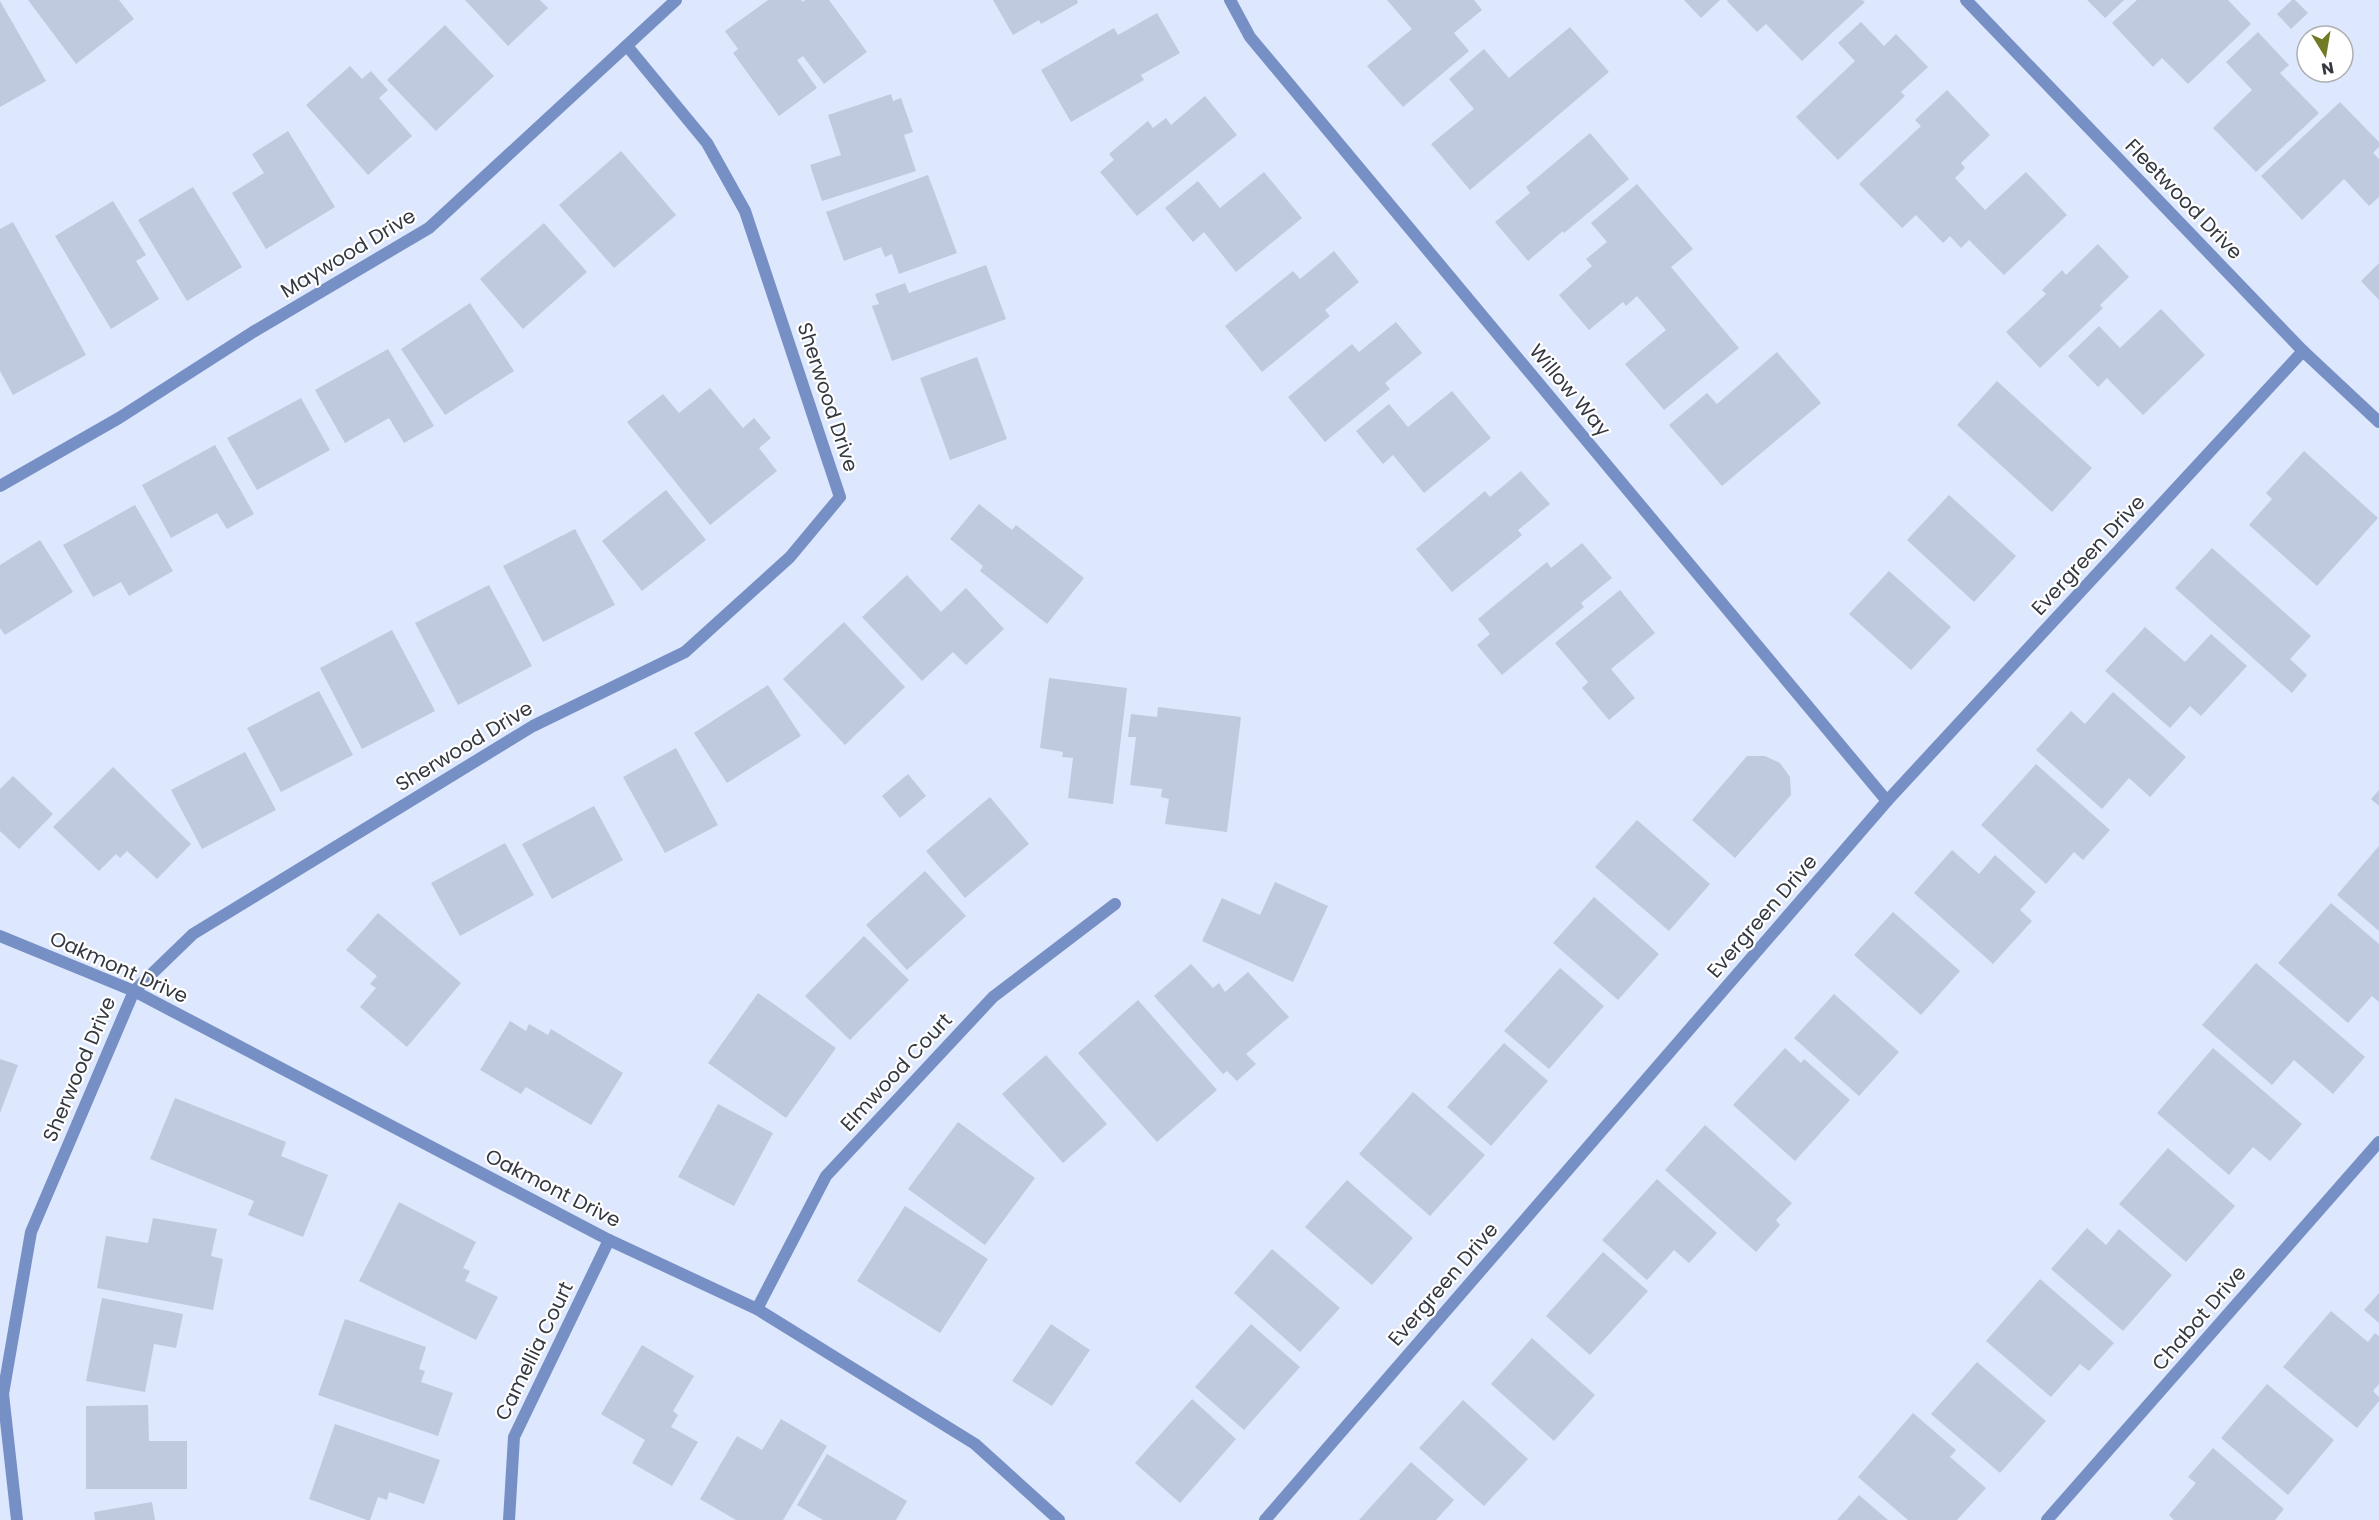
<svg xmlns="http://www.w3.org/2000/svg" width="2379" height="1520" font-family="Poppins,sans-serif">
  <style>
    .building { fill: #bfcadf }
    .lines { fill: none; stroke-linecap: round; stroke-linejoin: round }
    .minor { stroke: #7690c5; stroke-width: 12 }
    .labels { text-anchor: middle; stroke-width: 4.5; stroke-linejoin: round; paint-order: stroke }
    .street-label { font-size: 20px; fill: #343840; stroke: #fff }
  </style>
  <rect width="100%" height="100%" fill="#dde7fd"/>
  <!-- building -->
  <g class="building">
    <polygon points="28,0 119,0 134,19 76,64"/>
    <polygon points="465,0 540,0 548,8 508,46"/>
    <polygon points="768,0 801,0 803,2 805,0 829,0 867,52 824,84 803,56 797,60 817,88 779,116 733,53 738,49 725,31"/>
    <polygon points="993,0 1077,0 1078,3 1041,24 1039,20 1013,35"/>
    <polygon points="1387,0 1474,0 1482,10 1454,33 1469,51 1403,107 1367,66 1412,29"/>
    <polygon points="1684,0 1720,0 1701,18"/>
    <polygon points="1728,0 1862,0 1865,2 1802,61 1766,24 1757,32 1727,1"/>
    <polygon points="2087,0 2124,0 2105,18"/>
    <polygon points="2137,0 2228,0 2251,24 2188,84 2162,58 2153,67 2112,23"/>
    <polygon points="2292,0 2295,0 2308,13 2291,29 2277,14"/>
    <polygon points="0,1 46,81 0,107"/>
    <polygon points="1157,13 1180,53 1141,75 1144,80 1071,122 1041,70 1114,28 1118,35"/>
    <polygon points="1861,22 1884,46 1896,34 1928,67 1901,92 1905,96 1838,160 1796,117 1855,61 1838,43"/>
    <polygon points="445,25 494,76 436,131 387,80"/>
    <polygon points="1570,27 1609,72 1470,190 1431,144 1474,109 1449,79 1484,49 1509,78"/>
    <polygon points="2258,32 2289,65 2280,73 2319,113 2256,172 2213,128 2252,90 2226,62"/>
    <polygon points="350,66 362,79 371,71 388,90 379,98 412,136 368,175 306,105"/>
    <polygon points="1947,90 1990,135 1961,163 1965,168 1955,178 1985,210 2026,172 2067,215 2004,275 1969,240 1961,248 1950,236 1943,243 1916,215 1902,228 1859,184 1921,126 1915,120"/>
    <polygon points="891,94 893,101 901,98 913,132 904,135 916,171 822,201 810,165 841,155 828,115"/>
    <polygon points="1205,96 1237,135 1137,216 1100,172 1114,160 1109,154 1148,121 1153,128 1166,118 1171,125"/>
    <polygon points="2340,102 2379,142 2379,147 2373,153 2379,159 2379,197 2369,206 2344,179 2302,220 2261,176"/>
    <polygon points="288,131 335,207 266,249 232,193 264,173 252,154"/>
    <polygon points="1590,133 1629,179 1564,233 1563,231 1528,261 1495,222 1530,193 1526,187"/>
    <polygon points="621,151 676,215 614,268 559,205"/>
    <polygon points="1264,172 1302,218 1236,272 1204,232 1193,242 1165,208 1198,181 1220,208"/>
    <polygon points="928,175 957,253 899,274 892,254 885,257 881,247 844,261 826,212"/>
    <polygon points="1637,184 1693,249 1671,267 1739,348 1664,410 1625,364 1666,330 1637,296 1626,306 1623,302 1589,330 1559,295 1592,266 1586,259 1607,242 1591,223"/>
    <polygon points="193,187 242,267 187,301 138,220"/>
    <polygon points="113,201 146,255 136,261 159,299 111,329 55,236"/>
    <polygon points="13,222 86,355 13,395 0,371 0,229"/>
    <polygon points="544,223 587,272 523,329 480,279"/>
    <polygon points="2098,244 2129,277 2100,305 2103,308 2040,368 2006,332 2046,294 2042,290 2062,270 2066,275"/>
    <polygon points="1334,251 1359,282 1325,310 1330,316 1262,372 1225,326 1293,271 1300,279"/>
    <polygon points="2379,263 2379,300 2361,281"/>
    <polygon points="986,265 1006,319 892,361 872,306 879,304 875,294 905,283 909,293"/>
    <polygon points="470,303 514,371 445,415 401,349"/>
    <polygon points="2161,309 2205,355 2143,415 2107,378 2098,387 2068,356 2099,326 2120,348"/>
    <polygon points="1396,322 1422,353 1385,383 1390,389 1325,442 1288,397 1352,344 1359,352"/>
    <polygon points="388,349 434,426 404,443 389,418 345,443 315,390"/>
    <polygon points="1777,352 1821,403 1722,486 1669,425 1707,393 1717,404"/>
    <polygon points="977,357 1007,439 950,460 920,378"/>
    <polygon points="1997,381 2092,468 2052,512 1957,425"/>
    <polygon points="710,388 743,428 754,418 771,438 759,448 777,471 710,525 627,422 663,394 679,413"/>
    <polygon points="1452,391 1491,438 1424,493 1393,455 1383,464 1356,431 1389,404 1408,427"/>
    <polygon points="301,398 330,450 257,490 227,438"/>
    <polygon points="215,445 254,514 227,529 217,513 171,538 142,485"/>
    <polygon points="2304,451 2378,518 2317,586 2249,525 2272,499 2266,493"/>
    <polygon points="1521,471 1550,504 1518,530 1522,535 1452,592 1416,549 1485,491 1490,497"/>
    <polygon points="666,490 706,540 642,591 602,541"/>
    <polygon points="1949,495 2016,556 1974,602 1907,540"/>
    <polygon points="979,504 1012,530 1016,525 1084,578 1047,624 980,571 983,566 950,539"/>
    <polygon points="135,505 173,571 129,596 121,582 93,597 63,545"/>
    <polygon points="575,529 615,605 543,642 503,566"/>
    <polygon points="40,540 73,592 5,635 0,628 0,565"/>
    <polygon points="1582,543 1612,578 1581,603 1584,607 1502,675 1477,645 1490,634 1478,619 1547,562 1551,568"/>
    <polygon points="2212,548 2311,636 2290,659 2307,675 2292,693 2175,588"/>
    <polygon points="1889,571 1951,627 1911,670 1849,614"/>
    <polygon points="907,575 941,612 966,588 1004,629 966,665 953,652 922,681 862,617"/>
    <polygon points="489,585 532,666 458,705 415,623"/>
    <polygon points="1620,590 1655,633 1611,669 1635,698 1609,720 1582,688 1588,682 1555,643"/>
    <polygon points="844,622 905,687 845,745 783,679"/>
    <polygon points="2145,627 2185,662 2211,634 2247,666 2201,716 2190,706 2170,728 2105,671"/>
    <polygon points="392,630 435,711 362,749 320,668"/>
    <polygon points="1049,678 1127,688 1113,804 1068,798 1073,758 1062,757 1063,752 1040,748"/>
    <polygon points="768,685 801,736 727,783 694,733"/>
    <polygon points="319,691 353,755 281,792 247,728"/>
    <polygon points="2113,692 2186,757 2150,797 2129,778 2102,809 2036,750 2071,711 2085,724"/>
    <polygon points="1158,707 1241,717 1227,832 1165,824 1169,799 1161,797 1162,789 1130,785 1136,737 1128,737 1131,714 1157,717"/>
    <polygon points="676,748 718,825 665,853 623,777"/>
    <polygon points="245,752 276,810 202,849 171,790"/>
    <polygon points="1747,756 1765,756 1780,763 1790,777 1791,795 1735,858 1692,820"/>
    <polygon points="2036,764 2110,830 2083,860 2074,852 2046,884 1981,825"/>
    <polygon points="113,767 191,844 157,879 127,851 120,858 116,854 99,871 53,827"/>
    <polygon points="908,774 926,796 900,818 882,796"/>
    <polygon points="13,776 53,814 19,849 0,831 0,789"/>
    <polygon points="2379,790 2379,806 2371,799"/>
    <polygon points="990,797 1029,844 965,898 926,851"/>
    <polygon points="594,806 623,860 552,899 522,844"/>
    <polygon points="1637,820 1710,884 1669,931 1595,867"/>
    <polygon points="505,843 534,895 460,936 431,883"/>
    <polygon points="2379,846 2379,931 2337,895"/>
    <polygon points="1952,850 1979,874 1995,855 2036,892 2020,910 2032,921 1993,964 1914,893"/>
    <polygon points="925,871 966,916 907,970 866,925"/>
    <polygon points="1275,882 1328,906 1293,982 1202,941 1222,898 1260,915"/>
    <polygon points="1594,897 1659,954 1618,1000 1553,943"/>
    <polygon points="2331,903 2379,944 2379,1002 2372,996 2348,1023 2278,963"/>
    <polygon points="1893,912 1960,971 1921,1015 1854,955"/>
    <polygon points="378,913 461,983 407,1047 360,1007 376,988 370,984 377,976 346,950"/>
    <polygon points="864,936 909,980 850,1040 805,996"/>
    <polygon points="2256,963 2365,1057 2333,1094 2294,1060 2272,1085 2202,1025"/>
    <polygon points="1191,964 1213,988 1219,983 1225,992 1248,972 1289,1017 1246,1054 1256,1064 1237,1081 1227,1071 1223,1074 1154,996"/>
    <polygon points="1560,968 1604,1006 1549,1069 1504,1031"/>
    <polygon points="758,993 836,1048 786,1118 708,1063"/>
    <polygon points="1834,994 1899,1052 1859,1096 1794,1038"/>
    <polygon points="1138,1000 1217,1090 1157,1142 1078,1053"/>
    <polygon points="510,1021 526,1031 529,1024 548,1035 551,1029 623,1073 591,1125 526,1087 521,1094 480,1070"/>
    <polygon points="1504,1043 1548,1081 1491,1146 1447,1107"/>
    <polygon points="1785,1048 1801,1063 1804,1059 1850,1100 1795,1161 1733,1105"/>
    <polygon points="2213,1048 2302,1124 2270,1161 2253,1147 2229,1175 2157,1113"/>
    <polygon points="1046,1055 1107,1124 1063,1163 1002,1094"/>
    <polygon points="0,1059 18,1065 0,1113"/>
    <polygon points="1413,1092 1485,1155 1430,1216 1359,1154"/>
    <polygon points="175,1098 286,1142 281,1156 328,1175 303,1237 248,1215 254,1201 150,1159"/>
    <polygon points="718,1104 773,1133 734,1206 678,1177"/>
    <polygon points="958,1122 1035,1178 985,1245 908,1189"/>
    <polygon points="1705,1125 1792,1203 1776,1220 1780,1225 1756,1252 1665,1170"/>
    <polygon points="2168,1148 2235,1206 2186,1262 2119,1204"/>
    <polygon points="1657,1179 1717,1233 1689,1263 1674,1250 1647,1280 1602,1240"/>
    <polygon points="1347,1180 1413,1238 1372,1285 1305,1227"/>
    <polygon points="399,1202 476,1242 463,1268 470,1271 465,1281 498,1297 476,1340 359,1281"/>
    <polygon points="905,1206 988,1259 940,1333 857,1281"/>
    <polygon points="153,1218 217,1229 211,1256 223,1259 213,1310 97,1288 106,1236 148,1243"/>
    <polygon points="2087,1228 2106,1245 2119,1229 2172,1275 2123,1331 2051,1269"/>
    <polygon points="1272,1249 1340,1308 1300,1352 1234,1293"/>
    <polygon points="1603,1252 1648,1291 1590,1355 1546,1316"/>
    <polygon points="2040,1279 2114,1343 2089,1371 2080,1364 2051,1397 1986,1341"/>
    <polygon points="2379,1293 2379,1323 2364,1310"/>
    <polygon points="102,1298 183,1314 176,1348 154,1344 145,1392 86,1381"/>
    <polygon points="2331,1311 2368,1342 2375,1333 2379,1336 2379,1384 2373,1391 2379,1397 2379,1401 2357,1428 2283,1367"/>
    <polygon points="345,1319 426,1347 419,1369 425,1371 421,1382 453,1393 438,1436 318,1395"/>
    <polygon points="1051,1324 1090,1350 1052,1406 1012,1381"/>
    <polygon points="1251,1324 1300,1367 1244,1430 1195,1387"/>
    <polygon points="1532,1338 1595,1395 1554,1441 1491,1384"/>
    <polygon points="642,1345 694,1376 673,1411 678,1415 671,1427 698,1442 672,1486 632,1463 645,1440 601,1414"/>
    <polygon points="1977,1362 2046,1421 2000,1473 1931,1414"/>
    <polygon points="2267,1384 2334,1440 2288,1495 2221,1438"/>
    <polygon points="1192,1399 1236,1439 1180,1503 1135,1463"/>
    <polygon points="1463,1400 1528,1459 1484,1506 1419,1448"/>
    <polygon points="148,1405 149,1441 187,1441 187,1489 86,1489 86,1406"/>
    <polygon points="1913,1413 1956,1450 1950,1457 1986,1488 1957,1520 1908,1520 1858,1477"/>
    <polygon points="781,1419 827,1446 783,1520 736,1520 700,1499 737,1436 762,1450"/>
    <polygon points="335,1424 440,1460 424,1504 389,1492 387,1500 378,1497 370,1520 367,1520 309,1499"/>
    <polygon points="2213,1448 2284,1509 2275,1520 2174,1520 2169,1515 2196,1483 2188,1477"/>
    <polygon points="827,1454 907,1501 896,1520 823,1520 797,1505"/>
    <polygon points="1411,1462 1454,1500 1436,1520 1359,1520"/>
    <polygon points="1859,1495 1888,1520 1837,1520"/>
    <polygon points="152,1502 155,1520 95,1520 94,1512"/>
  </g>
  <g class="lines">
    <!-- minor -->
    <g class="minor">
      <polyline points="1230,0 1250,37 1887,801"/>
      <polyline points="1966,0 2303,351 2379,422"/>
      <polyline points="0,486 119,418 253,332 429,228 676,0"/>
      <polyline points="0,936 134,991 609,1240 757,1309 975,1444 1059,1520"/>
      <polyline points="757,1309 826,1176 993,997 1115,904"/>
      <polyline points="17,1520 3,1394 31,1232 134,991 193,934 533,726 685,652 790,557 840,497 745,211 707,143 627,46"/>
      <polyline points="509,1520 514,1437 609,1240"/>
      <polyline points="1265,1520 1887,801 2303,351"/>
      <polyline points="2047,1520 2379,1142"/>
    </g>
  </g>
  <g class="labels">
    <!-- street labels -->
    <g class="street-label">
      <text transform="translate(2184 199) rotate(46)" y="7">Fleetwood Drive</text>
      <text transform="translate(348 253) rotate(-31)" y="7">Maywood Drive</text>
      <text transform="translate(1570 390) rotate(50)" y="7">Willow Way</text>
      <text transform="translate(828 397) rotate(72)" y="7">Sherwood Drive</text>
      <text transform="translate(2088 555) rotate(-47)" y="7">Evergreen Drive</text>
      <text transform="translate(464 746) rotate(-31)" y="7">Sherwood Drive</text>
      <text transform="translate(1762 916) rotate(-49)" y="7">Evergreen Drive</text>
      <text transform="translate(119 967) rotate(24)" y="7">Oakmont Drive</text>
      <text transform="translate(79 1069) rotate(-67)" y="7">Sherwood Drive</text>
      <text transform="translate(896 1072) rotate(-47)" y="7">Elmwood Court</text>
      <text transform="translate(553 1188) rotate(27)" y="7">Oakmont Drive</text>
      <text transform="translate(1443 1284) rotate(-49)" y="7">Evergreen Drive</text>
      <text transform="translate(2199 1318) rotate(-49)" y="7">Chabot Drive</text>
      <text transform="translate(534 1351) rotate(-64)" y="7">Camellia Court</text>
    </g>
  </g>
  <!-- north arrow -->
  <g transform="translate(2325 54) rotate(169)"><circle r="28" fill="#ffffff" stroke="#aeafb3" stroke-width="1.5"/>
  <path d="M0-4.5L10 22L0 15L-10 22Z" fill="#737a24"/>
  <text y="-9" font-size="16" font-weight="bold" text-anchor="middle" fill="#343840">N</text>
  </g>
</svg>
